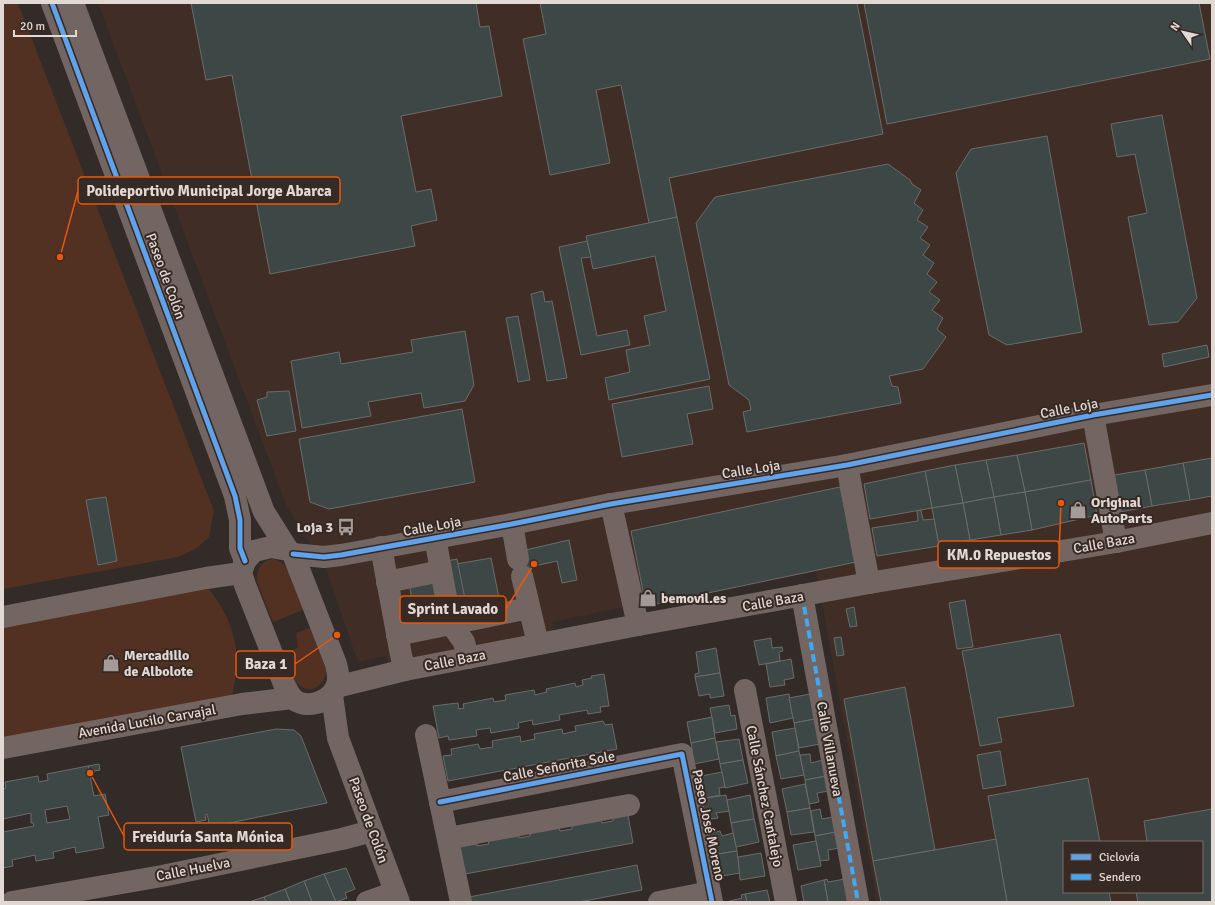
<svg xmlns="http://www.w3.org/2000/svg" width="1215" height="905" font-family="Signika,sans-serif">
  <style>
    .built { fill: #402d25; fill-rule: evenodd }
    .green { fill: #523122 }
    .building { fill: #3d4745; stroke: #6b6c6a; fill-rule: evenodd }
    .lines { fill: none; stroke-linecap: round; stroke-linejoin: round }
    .minor { stroke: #736662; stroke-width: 22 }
    .quiet { stroke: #3fa9f5; stroke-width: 4; stroke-dasharray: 8 4; stroke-linecap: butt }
    .cycleway-casing { stroke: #372923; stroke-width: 8 }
    .cycleway { stroke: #60a3ed; stroke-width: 5 }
    .labels { text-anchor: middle; stroke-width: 4; stroke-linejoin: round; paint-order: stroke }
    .street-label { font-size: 14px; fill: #e2d8d4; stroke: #372923 }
    .poi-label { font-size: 14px; font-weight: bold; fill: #e2d8d4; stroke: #372923; text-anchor: start }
    .leader { fill: none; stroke: #e8590c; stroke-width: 1.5 }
    .callout-dot { fill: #e8590c; stroke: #372923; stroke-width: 1.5 }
    .callout { fill: #372923; stroke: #e8590c; stroke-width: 1.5 }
    .callout-label { font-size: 15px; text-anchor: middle; font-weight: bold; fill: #e2d8d4 }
  </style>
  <rect width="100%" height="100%" fill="#322b28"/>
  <!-- built -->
  <path class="built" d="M 98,3 L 1212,3 L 1212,902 L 877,902 L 816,572 L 644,603 L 552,622 L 554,632 L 388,664 L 386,656 L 358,662 L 327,572 L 286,505 ZM 1064,842 L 1202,842 L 1202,892 L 1064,892 Z"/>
  <!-- green -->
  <g class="green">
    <polygon points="3,3 18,3 214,511 209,537 197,548 178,557 3,589"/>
    <path d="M 273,559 C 281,561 284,564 288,570 L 303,610 L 273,622 L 257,582 C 256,570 261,561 273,559 Z"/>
    <path d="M 207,587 C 236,622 243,656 231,699 L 3,741 L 3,625 Z"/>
    <path d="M 310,628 L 326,669 C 327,685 309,697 297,683 C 290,676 287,661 283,651 L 293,650 L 298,647 L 296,633 Z"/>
  </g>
  <!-- building -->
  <g class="building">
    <polygon points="191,3 476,3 480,27 489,26 502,96 401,116 416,192 431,189 437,220 411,226 415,246 270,274 232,75 206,80"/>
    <polygon points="540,3 857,3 883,134 669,178 677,217 649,223 621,85 596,90 610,163 550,175 523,39 546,34"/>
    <polygon points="864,3 1199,3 1210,59 887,124"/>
    <polygon points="1162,115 1197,298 1178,322 1149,325 1128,217 1147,213 1135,154 1117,157 1111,124"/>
    <polygon points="1047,136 1082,332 1007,345 989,335 956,173 971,149"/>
    <polygon points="888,164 910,180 912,184 921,190 914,203 923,210 917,220 928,227 920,238 930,245 923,255 934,263 927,274 937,282 929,292 940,300 932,310 943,318 937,329 946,337 923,369 889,376 892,386 898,387 901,403 747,432 743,412 751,410 749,400 729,385 696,223 715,197"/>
    <polygon points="677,217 710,379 609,400 605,378 630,372 626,350 650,345 644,316 666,311 655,256 593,269 586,236"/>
    <polygon points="587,241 591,257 581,258 597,336 627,330 630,345 581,355 559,247"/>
    <polygon points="543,291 545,302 552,301 567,378 547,381 531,294"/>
    <polygon points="518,316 530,380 518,382 506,318"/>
    <polygon points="465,331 474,385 465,401 424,408 421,393 368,402 371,416 302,428 291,361 339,352 341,364 413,352 411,340"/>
    <polygon points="1207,345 1209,357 1164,367 1162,354"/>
    <polygon points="709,386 713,409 687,414 693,444 622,457 612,404"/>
    <polygon points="289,391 296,431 267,436 257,400 267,397 267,392"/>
    <polygon points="462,409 475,482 329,509 310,502 299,439"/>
    <polygon points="1084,443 1091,480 1025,492 1017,455"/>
    <polygon points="1017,455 1025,492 994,497 986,460"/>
    <polygon points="1212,458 1212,496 1190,500 1183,463"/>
    <polygon points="986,460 994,497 963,503 955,465"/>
    <polygon points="1183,463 1190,500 1152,506 1145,470"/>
    <polygon points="955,465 963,503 932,508 925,471"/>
    <polygon points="1145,470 1152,506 1115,513 1108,476"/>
    <polygon points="925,471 932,508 870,519 864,484"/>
    <polygon points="1091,480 1097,515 1032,530 1025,492"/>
    <polygon points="840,487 856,562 646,606 631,531"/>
    <polygon points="1025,492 1032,530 1001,535 994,497"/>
    <polygon points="106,497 117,561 98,565 86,500"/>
    <polygon points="994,497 1001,535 970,540 963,503"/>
    <polygon points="963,503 970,540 939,546 932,508"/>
    <polygon points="921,510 923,520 934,519 939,546 877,556 872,528 918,521 917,511"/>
    <polygon points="569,540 577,580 562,583 557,561 525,568 521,551"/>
    <polygon points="491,558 500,603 465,610 456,564"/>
    <polygon points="457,559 466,604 439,609 444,635 420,640 406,569"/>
    <polygon points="965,600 973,647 957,649 949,603"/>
    <polygon points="854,607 857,626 850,627 846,609"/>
    <polygon points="1060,634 1074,706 997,718 1002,742 980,746 962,651"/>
    <polygon points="841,637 844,655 837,656 834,638"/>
    <polygon points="771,638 772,648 782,647 783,651 779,652 780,661 759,665 754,641"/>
    <polygon points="716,648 720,673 695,677 695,674 699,673 696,652"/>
    <polygon points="791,659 794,678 784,680 785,685 770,687 766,664"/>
    <polygon points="720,673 724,696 710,698 710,694 699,696 695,677"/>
    <polygon points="604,674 609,706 600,707 601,712 588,714 587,710 559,715 560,720 533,725 532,720 518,723 519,728 491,733 490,728 476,730 477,736 449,740 448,736 439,738 433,706 458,703 459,709 464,708 463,704 493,698 494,702 506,700 505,695 534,690 535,695 547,692 546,689 575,683 576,687 583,685 582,680 592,678 591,676"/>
    <polygon points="905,687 935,850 873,861 844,699"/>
    <polygon points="789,694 793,718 770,723 766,698"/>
    <polygon points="810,694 815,719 794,723 789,698"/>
    <polygon points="729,705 731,716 735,715 737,729 715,733 710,708"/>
    <polygon points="712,717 715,738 691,743 687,722"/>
    <polygon points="815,719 820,744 799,748 794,723"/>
    <polygon points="603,721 605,725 612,724 617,749 448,781 443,756 452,755 451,749 478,744 480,749 493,747 492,741 520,736 521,742 535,739 534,734 562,729 563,734 576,731 575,726"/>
    <polygon points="795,728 799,751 776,756 772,732"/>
    <polygon points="276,729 294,730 301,736 327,803 210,827 207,814 205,815 206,820 196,822 181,747"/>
    <polygon points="715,738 719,759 694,764 691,743"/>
    <polygon points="739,739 743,760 720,764 716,742"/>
    <polygon points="799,751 804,775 781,779 776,756"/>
    <polygon points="1000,751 1006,785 983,789 977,755"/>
    <polygon points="810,754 811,763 823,760 826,776 805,780 800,755"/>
    <polygon points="743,760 748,783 725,788 720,764"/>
    <polygon points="99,764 100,770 90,772 88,766"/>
    <path d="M 88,766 L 94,796 L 105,794 L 109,815 L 98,817 L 104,848 L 76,853 L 75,847 L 53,852 L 54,858 L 36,861 L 35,855 L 12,860 L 13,866 L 3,868 L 3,832 L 34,826 L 33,823 L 31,823 L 31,813 L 3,819 L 3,789 L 6,788 L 5,782 L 38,776 L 39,782 L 48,780 L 47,774 ZM 67,806 L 70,819 L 47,823 L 45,810 Z"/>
    <polygon points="722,772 725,787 719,788 720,795 701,799 697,777"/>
    <polygon points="826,776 829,791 817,793 819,802 809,804 805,780"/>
    <polygon points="1088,778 1100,842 1064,842 1064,892 1109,892 1111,902 1007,902 988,796"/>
    <polygon points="805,784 810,808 787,812 782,789"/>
    <polygon points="726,795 729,811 716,813 718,818 705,820 701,799"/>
    <polygon points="750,795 754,819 731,823 727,800"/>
    <polygon points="810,808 814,832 791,835 787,812"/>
    <polygon points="820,809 822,819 833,817 836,832 815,836 811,811"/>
    <polygon points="1212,809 1212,902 1138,902 1136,892 1202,892 1202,842 1147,842 1144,821"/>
    <polygon points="628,815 633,843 465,874 460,847 477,844 477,846 489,844 488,841 519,836 519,838 530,836 530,833 559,828 560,831 572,829 572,825 601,820 602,823 613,821 613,818"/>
    <polygon points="754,819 759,842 736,847 731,823"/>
    <polygon points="720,831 722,836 733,833 737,851 712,855 708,834"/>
    <polygon points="836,832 839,848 828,850 829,860 820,861 815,836"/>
    <polygon points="996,839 1007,902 881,902 873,861"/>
    <polygon points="816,841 821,866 798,870 793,845"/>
    <polygon points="737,851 740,873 716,877 712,855"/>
    <polygon points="761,853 765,876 740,880 738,857"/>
    <polygon points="637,865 642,890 579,902 470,902 469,897"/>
    <polygon points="346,868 355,889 345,893 347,898 336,902 324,874"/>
    <polygon points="324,874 336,902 312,902 304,881"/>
    <polygon points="827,879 828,882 845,879 850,902 828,902 824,880"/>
    <polygon points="824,880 828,902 804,902 801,886"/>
    <polygon points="304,881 312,902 290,902 285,889"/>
    <polygon points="285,889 290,902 266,902 264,897"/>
    <polygon points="767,890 770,902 747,902 745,894"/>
    <polygon points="745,894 747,902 726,902 742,898 741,895"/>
    <polygon points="264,897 266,902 249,902"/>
  </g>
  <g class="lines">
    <!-- minor -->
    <g class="minor">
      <polyline points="52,3 235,496 240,520 240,548 245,561"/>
      <polyline points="73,3 264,512 288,550"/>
      <polyline points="1093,415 1116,542"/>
      <polyline points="847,465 869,583"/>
      <polyline points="611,504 638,625"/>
      <polyline points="512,524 518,559"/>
      <polyline points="435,538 451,624 464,642 468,658"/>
      <path d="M 271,547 L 288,550 L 293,554 L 336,664 C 338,672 340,680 336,688 C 328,703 305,710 292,698 C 289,694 286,688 284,684 L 245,585 L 241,573 L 245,561 L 254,551 Z"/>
      <polyline points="381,547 401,655 405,670"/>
      <polyline points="293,554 324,557 341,555 512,524 611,504 847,465 1093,415 1212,395"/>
      <polyline points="522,576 538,644"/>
      <polyline points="387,582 441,571"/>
      <polyline points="802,595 858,902"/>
      <polyline points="3,617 206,578 241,573"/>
      <polyline points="397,635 529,608"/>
      <polyline points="336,687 405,670 638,625 869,583 1116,542 1212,523"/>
      <polyline points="745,690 786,902"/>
      <polyline points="332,695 338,738 399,902"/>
      <polyline points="426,735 461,902"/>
      <polyline points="3,748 242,704 292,698"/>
      <polyline points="440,802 682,754 712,902"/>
      <polyline points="448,838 629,805"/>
      <polyline points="12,902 162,876 342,839 372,831"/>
      <polyline points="367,902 395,892"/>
      <polyline points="659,902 710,892"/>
    </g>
    <!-- quiet -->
    <polyline class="quiet" points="802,595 858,902"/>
    <!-- cycleway casing -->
    <g class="cycleway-casing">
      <g id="cycleway">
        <polyline points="52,3 235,496 240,520 240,548 245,561"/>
        <polyline points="293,554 324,557 341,555 512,524 611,504 847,465 1093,415 1212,395"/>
        <polyline points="440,802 682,754 712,902"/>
      </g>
    </g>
    <!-- cycleway -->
    <use href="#cycleway" class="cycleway"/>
  </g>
  <!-- icons -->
  <defs>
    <g id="shop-bare" transform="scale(1.38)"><path d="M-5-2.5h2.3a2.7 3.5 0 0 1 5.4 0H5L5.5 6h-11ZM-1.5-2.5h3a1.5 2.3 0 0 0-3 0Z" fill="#a49b98" stroke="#372923" stroke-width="2.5" paint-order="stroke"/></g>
    <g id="bus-bare" transform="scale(1.38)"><path d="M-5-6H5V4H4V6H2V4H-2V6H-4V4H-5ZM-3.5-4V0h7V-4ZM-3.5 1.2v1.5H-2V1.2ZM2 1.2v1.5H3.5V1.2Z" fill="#a49b98" stroke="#372923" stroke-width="2.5" paint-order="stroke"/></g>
  </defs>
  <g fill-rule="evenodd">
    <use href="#shop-bare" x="1078" y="510"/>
    <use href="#bus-bare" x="346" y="527"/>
    <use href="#shop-bare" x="648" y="598"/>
    <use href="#shop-bare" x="111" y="663"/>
  </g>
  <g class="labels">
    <!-- street labels -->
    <g class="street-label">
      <text transform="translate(166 276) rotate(70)" y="5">Paseo de Colón</text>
      <text transform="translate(1069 408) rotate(-11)" y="5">Calle Loja</text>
      <text transform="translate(751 469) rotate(-9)" y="5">Calle Loja</text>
      <text transform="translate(432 526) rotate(-10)" y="5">Calle Loja</text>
      <text transform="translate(1104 543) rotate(-10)" y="5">Calle Baza</text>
      <text transform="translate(773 601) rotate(-10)" y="5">Calle Baza</text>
      <text transform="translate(455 660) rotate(-11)" y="5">Calle Baza</text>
      <text transform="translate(147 721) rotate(-10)" y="5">Avenida Lucilo Carvajal</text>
      <text transform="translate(830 749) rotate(80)" y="5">Calle Villanueva</text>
      <text transform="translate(559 766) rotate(-11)" y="5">Calle Señorita Sole</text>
      <text transform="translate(765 796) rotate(79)" y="5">Calle Sánchez Cantalejo</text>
      <text transform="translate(369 820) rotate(70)" y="5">Paseo de Colón</text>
      <text transform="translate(709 825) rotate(78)" y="5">Paseo José Moreno</text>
      <text transform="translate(193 869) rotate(-11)" y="5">Calle Huelva</text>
    </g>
    <!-- poi labels -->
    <g class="poi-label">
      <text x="1091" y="507">Original<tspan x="1091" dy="16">AutoParts</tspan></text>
      <text x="333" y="532" text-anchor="end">Loja 3</text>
      <text x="661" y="603">bemovil.es</text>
      <text x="124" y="660">Mercadillo<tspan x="124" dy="16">de Albolote</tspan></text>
    </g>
  </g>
  <!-- callouts -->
  <path class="leader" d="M60 257L78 191M1061 503L1059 555M534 564L506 609M337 635L295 664M90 773L124 836"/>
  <g class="callout-dot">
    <circle cx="60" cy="257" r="4"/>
    <circle cx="1061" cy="503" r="4"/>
    <circle cx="534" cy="564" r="4"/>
    <circle cx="337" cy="635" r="4"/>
    <circle cx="90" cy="773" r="4"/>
  </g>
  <g class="callout">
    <rect x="78" y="177" width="262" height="27" rx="4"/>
    <rect x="938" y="541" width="121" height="27" rx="4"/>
    <rect x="400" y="596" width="106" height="27" rx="4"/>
    <rect x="236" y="651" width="59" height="27" rx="4"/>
    <rect x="124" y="823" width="168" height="27" rx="4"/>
  </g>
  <g class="callout-label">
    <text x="209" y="196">Polideportivo Municipal Jorge Abarca</text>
    <text x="999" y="560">KM.0 Repuestos</text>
    <text x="453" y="614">Sprint Lavado</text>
    <text x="266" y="669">Baza 1</text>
    <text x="208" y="842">Freiduría Santa Mónica</text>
  </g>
  <!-- border -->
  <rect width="1215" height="905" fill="none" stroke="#e2d8d4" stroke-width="8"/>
  <!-- legend -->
  <rect x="1063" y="841" width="140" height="52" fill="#372923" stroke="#7b6f6a"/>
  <rect x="1071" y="854" width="20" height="6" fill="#60a3ed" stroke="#7b6f6a"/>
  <text x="1099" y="861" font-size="12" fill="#e2d8d4">Ciclovía</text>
  <rect x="1071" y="874" width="20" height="6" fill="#3fa9f5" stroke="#7b6f6a"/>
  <text x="1099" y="881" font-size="12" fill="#e2d8d4">Sendero</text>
  <!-- north arrow -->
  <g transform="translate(1183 32) rotate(304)" stroke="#372923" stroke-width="3" paint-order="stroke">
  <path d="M0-3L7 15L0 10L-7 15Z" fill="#e2d8d4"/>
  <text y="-6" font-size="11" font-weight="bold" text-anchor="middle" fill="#e2d8d4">N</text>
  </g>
  <!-- scale -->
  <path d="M14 30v6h62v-6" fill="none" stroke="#e2d8d4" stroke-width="2"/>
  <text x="20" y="30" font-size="12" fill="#e2d8d4" stroke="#372923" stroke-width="3" paint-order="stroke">20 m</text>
</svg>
